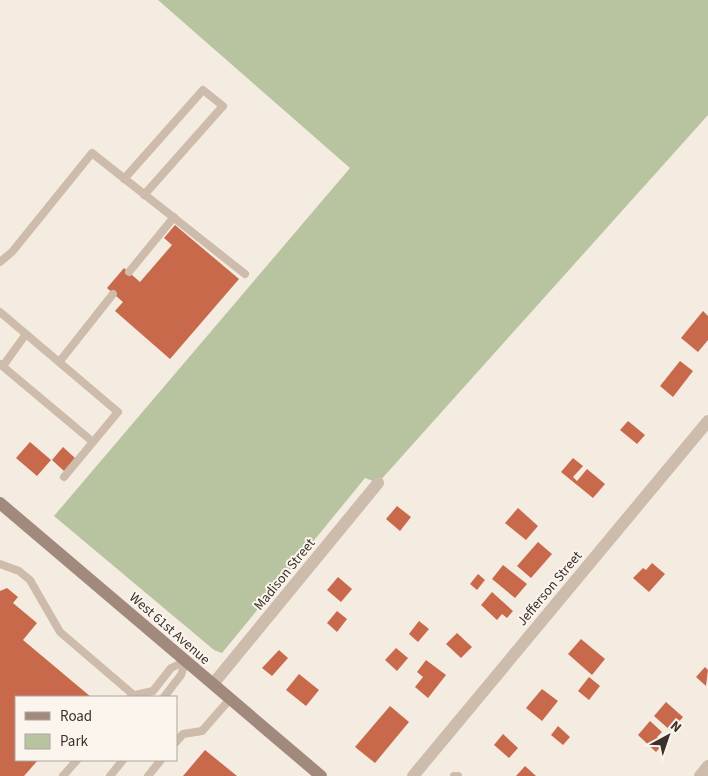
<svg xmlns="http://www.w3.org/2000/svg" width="708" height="776" font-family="'Source Sans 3',sans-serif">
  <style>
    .green { fill: #b8c4a0 }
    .building { fill: #c8694b }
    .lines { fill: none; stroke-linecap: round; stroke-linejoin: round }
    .service { stroke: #cdbbac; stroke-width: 8 }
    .minor { stroke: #cdbbac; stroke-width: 12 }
    .secondary { stroke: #a18a7d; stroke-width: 12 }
    .labels { text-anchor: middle; stroke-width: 4; stroke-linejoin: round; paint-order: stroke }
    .street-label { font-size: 14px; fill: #3b302b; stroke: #fbf5ee }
  </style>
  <rect width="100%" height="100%" fill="#f4ebe1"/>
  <!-- green -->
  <polygon class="green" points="158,0 708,0 708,115 378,483 365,478 222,653 214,650 54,516 350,168"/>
  <!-- building -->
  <g class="building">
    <polygon points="175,225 239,279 170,359 115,311 123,302 107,288 124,268 140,282 172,245 164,238"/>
    <polygon points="703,311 708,316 708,340 698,352 681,338"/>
    <polygon points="680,361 693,371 673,397 660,386"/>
    <polygon points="628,421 645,435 637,444 620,430"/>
    <polygon points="30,442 51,460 37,476 16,458"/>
    <polygon points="63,447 75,458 64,471 52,460"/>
    <polygon points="573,458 583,466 573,477 577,481 587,469 605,484 593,498 561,472"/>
    <polygon points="397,506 411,517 400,531 386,519"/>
    <polygon points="518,508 538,526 526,540 505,523"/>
    <polygon points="538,542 552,554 531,578 517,566"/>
    <polygon points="652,563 665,574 649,592 633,578 643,568 646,570"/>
    <polygon points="503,565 527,584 515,598 492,579"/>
    <polygon points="478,574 485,580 477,590 470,584"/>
    <polygon points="338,577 352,589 341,602 327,590"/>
    <polygon points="7,588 18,597 13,603 37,623 23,640 91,697 16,697 16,760 38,760 24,776 0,776 0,591"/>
    <polygon points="492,592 513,611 507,618 502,614 497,620 481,605"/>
    <polygon points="337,611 347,619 337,632 327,623"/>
    <polygon points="419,621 429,629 418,642 409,634"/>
    <polygon points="457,633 472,647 461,658 446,644"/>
    <polygon points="581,639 605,659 592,675 568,654"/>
    <polygon points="396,648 408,658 397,671 385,660"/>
    <polygon points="279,650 288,658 272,676 262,668"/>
    <polygon points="426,660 446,675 428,698 415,687 423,677 417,672"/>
    <polygon points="705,667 708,670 706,686 696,677"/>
    <polygon points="299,674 319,690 306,706 286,690"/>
    <polygon points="589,677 600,686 589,700 578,691"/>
    <polygon points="542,689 558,701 542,721 526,708"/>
    <polygon points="666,702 683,717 671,731 654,716"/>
    <polygon points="390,706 409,722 375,763 355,747"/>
    <polygon points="650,721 662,732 657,737 664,743 656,752 638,735"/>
    <polygon points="558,726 570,737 563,745 551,735"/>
    <polygon points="503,734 518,748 509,758 494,745"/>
    <polygon points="205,750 237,776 183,776"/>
    <polygon points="525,766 536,776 516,776"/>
  </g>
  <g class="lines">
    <!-- service -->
    <g class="service">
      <polyline points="124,179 203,90 223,106 144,195"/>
      <polyline points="0,262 12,252 92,153 245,274"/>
      <polyline points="129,272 174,217"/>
      <polyline points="0,312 118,412 93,442 0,364"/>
      <polyline points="60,361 113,294"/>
      <polyline points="3,366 26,334"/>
      <polyline points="64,477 93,442"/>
      <polyline points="0,564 19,571 30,580 60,632 136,697"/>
      <polyline points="131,696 153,691 171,668 186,661"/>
      <polyline points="164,697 181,675 186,661"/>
      <polyline points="176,742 183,734 202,731 230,699"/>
      <polyline points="63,776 77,760"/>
      <polyline points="110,776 123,760"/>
      <polyline points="148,776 161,760"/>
      <polyline points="454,776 458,776"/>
    </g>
    <!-- minor -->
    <g class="minor">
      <polyline points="213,684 378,483"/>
      <polyline points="413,776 708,421"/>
      <polyline points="700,776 708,766"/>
    </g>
    <!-- secondary -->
    <polyline class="secondary" points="0,503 321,776"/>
  </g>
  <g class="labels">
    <!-- street labels -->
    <g class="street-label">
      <text transform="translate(284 574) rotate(-51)" y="5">Madison Street</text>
      <text transform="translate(549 588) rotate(-50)" y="5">Jefferson Street</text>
      <text transform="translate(170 628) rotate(41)" y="5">West 61st Avenue</text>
    </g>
  </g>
  <!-- legend -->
  <rect x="15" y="696" width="162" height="65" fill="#fbf5ee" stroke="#aea6a0"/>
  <rect x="25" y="712" width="25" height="8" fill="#a18a7d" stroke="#aea6a0"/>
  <text x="60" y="721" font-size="15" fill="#3b302b">Road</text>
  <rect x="25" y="734" width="25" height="15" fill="#b8c4a0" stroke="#aea6a0"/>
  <text x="60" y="746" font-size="15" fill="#3b302b">Park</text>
  <!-- north arrow -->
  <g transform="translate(668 736) rotate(40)" stroke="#fbf5ee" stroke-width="4" paint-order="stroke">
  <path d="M0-4L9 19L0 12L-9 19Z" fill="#3b302b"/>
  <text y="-8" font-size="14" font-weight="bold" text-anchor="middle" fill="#3b302b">N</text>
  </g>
</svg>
